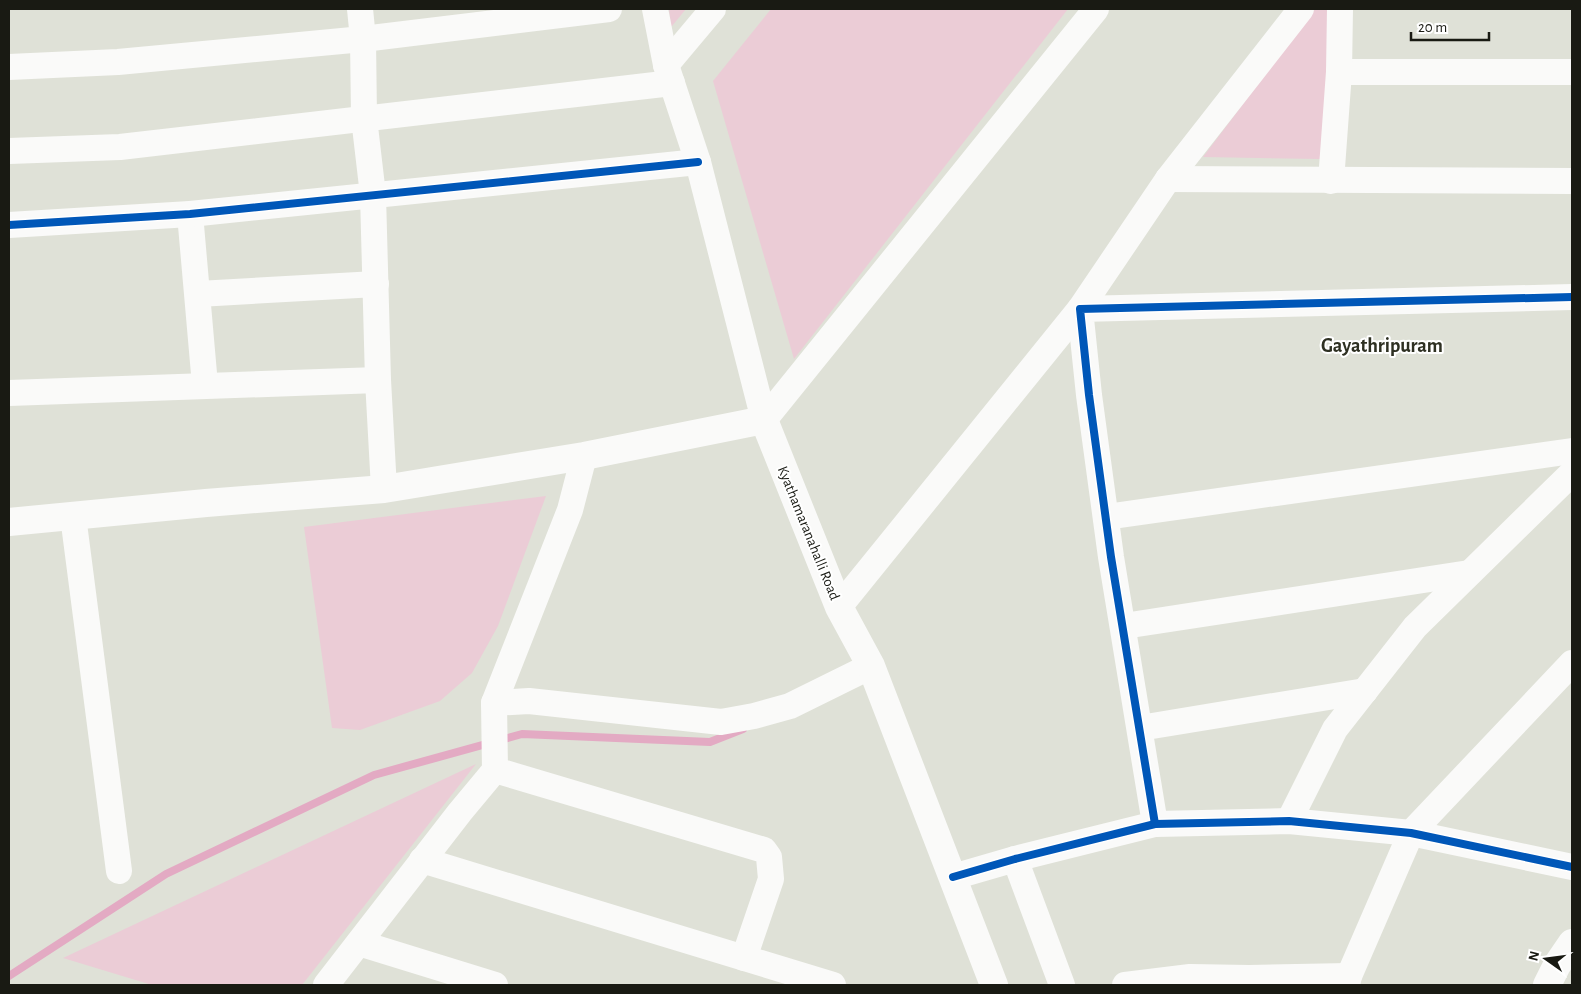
<svg xmlns="http://www.w3.org/2000/svg" width="1581" height="994" font-family="'Alegreya Sans',sans-serif">
  <style>
    .green { fill: #ebccd6 }
    .lines { fill: none; stroke-linecap: round; stroke-linejoin: round }
    .stream { stroke: #e3aac3; stroke-width: 8 }
    .street { stroke: #fafaf9; stroke-width: 26 }
    .secondary { stroke: #fafaf9; stroke-width: 28 }
    .cycleway-casing { stroke: #fff; stroke-width: 11 }
    .cycleway { stroke: #0057b8; stroke-width: 8 }
    .labels { text-anchor: middle; stroke-width: 4; stroke-linejoin: round; paint-order: stroke }
    .street-label { font-size: 15px; fill: #191a13; stroke: #fff }
    .district-label { font-size: 20px; font-weight: bold; fill: #2e3022; stroke: #fff }
  </style>
  <rect width="100%" height="100%" fill="#dfe1d7"/>
  <!-- green -->
  <g class="green">
    <polygon points="669,9 686,9 672,26 671,26"/>
    <polygon points="771,9 1068,9 794,359 713,81"/>
    <polygon points="1315,9 1333,9 1320,159 1203,157"/>
    <polygon points="546,496 498,626 472,673 440,701 360,730 332,728 304,527"/>
    <polygon points="476,764 302,985 152,985 63,958"/>
  </g>
  <g class="lines">
    <!-- stream -->
    <polyline class="stream" points="9,976 166,874 374,775 522,734 710,742 743,729"/>
    <!-- street -->
    <g class="street">
      <polyline points="360,9 363,39 364,118 373,195 378,380 384,489"/>
      <polyline points="655,9 666,65 698,162 764,420"/>
      <polyline points="666,65 713,9"/>
      <polyline points="9,67 118,62 363,39 609,9"/>
      <polyline points="1339,72 1572,72"/>
      <polyline points="9,151 120,147 672,83"/>
      <polyline points="1168,179 1572,181"/>
      <polyline points="1331,181 1339,72 1340,9"/>
      <polyline points="190,214 205,385"/>
      <polyline points="9,225 190,214 698,162"/>
      <polyline points="198,294 376,284"/>
      <polyline points="9,393 378,380"/>
      <polyline points="764,420 1096,9"/>
      <polyline points="73,516 119,871"/>
      <polyline points="1106,517 1572,451"/>
      <polyline points="839,607 1080,309 1168,179 1301,9"/>
      <polyline points="1124,626 1469,573"/>
      <polyline points="494,703 529,701 721,722 754,716 790,706 871,666"/>
      <polyline points="1140,728 1365,691"/>
      <polyline points="495,770 764,850 769,857 771,879 744,958"/>
      <polyline points="1289,821 1335,729 1415,627 1572,473"/>
      <polyline points="1155,824 1111,557 1089,395 1080,309 1572,297"/>
      <polyline points="1015,859 1062,985"/>
      <polyline points="422,860 833,985"/>
      <polyline points="953,877 1015,859 1155,824 1289,821 1411,833 1572,867"/>
      <polyline points="359,943 495,985"/>
      <polyline points="326,985 460,812 495,770 494,703 570,510 584,456"/>
      <polyline points="1125,985 1190,977 1249,978 1349,976"/>
      <polyline points="1347,985 1349,976 1411,833 1572,663"/>
    </g>
    <!-- secondary -->
    <g class="secondary">
      <polyline points="9,522 206,503 384,489 584,456 764,420 839,607 871,666 994,985"/>
      <polyline points="1547,985 1557,965 1572,943"/>
    </g>
    <!-- cycleway casing -->
    <g class="cycleway-casing">
      <g id="cycleway">
        <polyline points="9,225 190,214 698,162"/>
        <polyline points="1155,824 1111,557 1089,395 1080,309 1572,297"/>
        <polyline points="953,877 1015,859 1155,824 1289,821 1411,833 1572,867"/>
      </g>
    </g>
    <!-- cycleway -->
    <use href="#cycleway" class="cycleway"/>
  </g>
  <g class="labels">
    <!-- street labels -->
    <g class="street-label">
      <text transform="translate(809 533) rotate(68)" y="5">Kyathamaranahalli Road</text>
    </g>
    <!-- district labels -->
    <g class="district-label">
      <text x="1382" y="352">Gayathripuram</text>
    </g>
  </g>
  <!-- border -->
  <rect width="1581" height="994" fill="none" stroke="#191a13" stroke-width="20"/>
  <!-- north arrow -->
  <g transform="translate(1546 959) rotate(284)" stroke="#ffffff" stroke-width="4" paint-order="stroke">
  <path d="M0-4L9 19L0 12L-9 19Z" fill="#191a13"/>
  <text y="-8" font-size="14" font-weight="bold" text-anchor="middle" fill="#191a13">N</text>
  </g>
  <!-- scale -->
  <path d="M1411 32v8h78v-8" fill="none" stroke="#191a13" stroke-width="2.5"/>
  <text x="1418" y="32" font-size="15" fill="#191a13" stroke="#ffffff" stroke-width="4" paint-order="stroke">20 m</text>
</svg>
